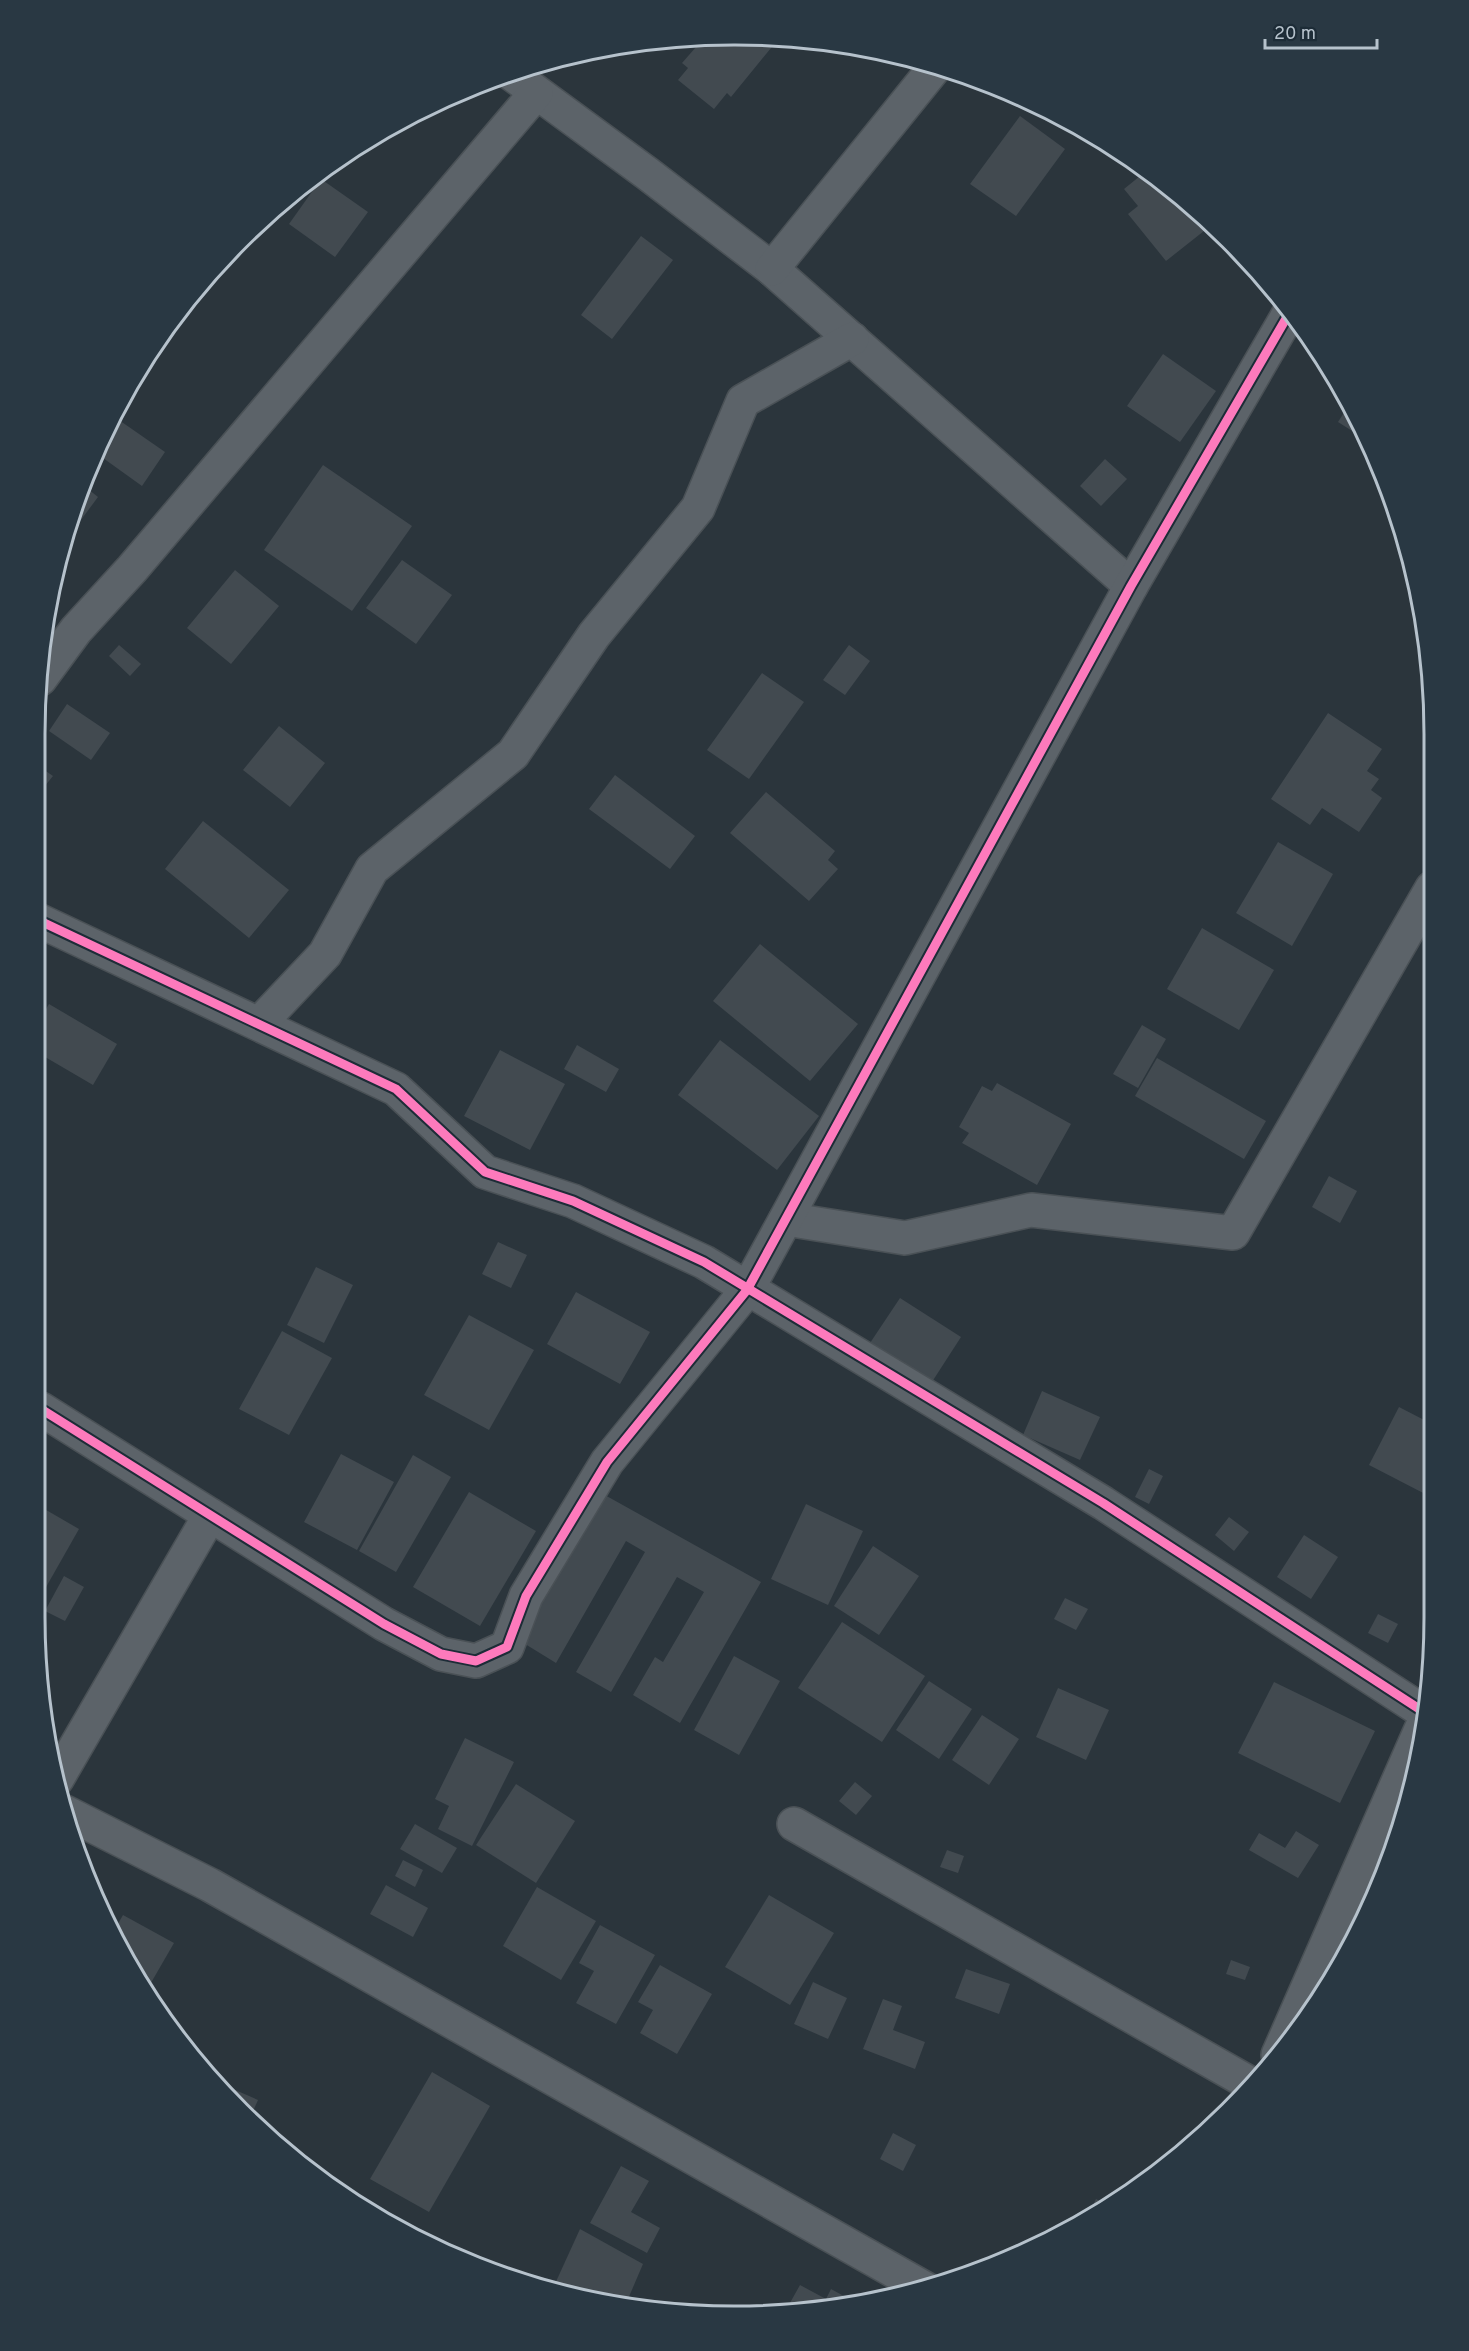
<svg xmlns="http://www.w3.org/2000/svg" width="1469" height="2351" font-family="Overpass,sans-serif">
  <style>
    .building { fill: #424a50 }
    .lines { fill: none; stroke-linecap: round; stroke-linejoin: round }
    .minor-casing { stroke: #4a5156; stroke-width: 36 }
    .minor { stroke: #5c6369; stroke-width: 33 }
    .cycleway-casing { stroke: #1d2c37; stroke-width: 13 }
    .cycleway { stroke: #fd7abc; stroke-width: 9 }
    .rim { fill: none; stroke: #b6c2cc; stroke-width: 3 }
  </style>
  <rect width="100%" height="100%" fill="#2b353c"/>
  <!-- building -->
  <g class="building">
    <polygon points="779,36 780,37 731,97 727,93 714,109 678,80 688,68 682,63 703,39"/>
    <polygon points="1020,116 1065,149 1016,216 970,184"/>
    <polygon points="1143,168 1161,179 1209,227 1166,261 1128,214 1138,206 1124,189 1145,172"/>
    <polygon points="321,179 368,212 335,257 289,224"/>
    <polygon points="641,236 673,260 612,339 581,315"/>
    <polygon points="1163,354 1216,391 1180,442 1127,406"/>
    <polygon points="1349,405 1362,425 1368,441 1338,422"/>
    <polygon points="116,418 165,452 142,486 96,453"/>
    <polygon points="1105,459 1127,479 1101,506 1080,486"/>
    <polygon points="323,465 412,526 352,611 264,550"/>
    <polygon points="83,485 98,497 75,528 72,525"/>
    <polygon points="402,560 452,595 416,644 366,608"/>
    <polygon points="235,570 279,606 231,664 187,628"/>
    <polygon points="119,645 141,664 130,676 109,656"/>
    <polygon points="849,645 870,661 845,695 823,680"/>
    <polygon points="762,673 804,702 749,779 707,750"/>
    <polygon points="67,704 110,733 91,760 49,731"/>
    <polygon points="1328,713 1382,749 1367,771 1379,779 1371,790 1382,798 1359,832 1322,808 1310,825 1271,799"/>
    <polygon points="279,726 325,763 290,807 243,770"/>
    <polygon points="40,767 53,776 40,792"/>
    <polygon points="615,775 695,836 670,869 589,809"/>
    <polygon points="766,792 835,851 828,860 838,869 809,901 730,833"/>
    <polygon points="203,821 289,890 249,938 165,869"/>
    <polygon points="1278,842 1333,874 1292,946 1236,913"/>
    <polygon points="1202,928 1274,970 1239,1030 1167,989"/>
    <polygon points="760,944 858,1024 810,1081 713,1001"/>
    <polygon points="49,1004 117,1044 93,1085 40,1054 40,1019"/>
    <polygon points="1142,1025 1166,1039 1138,1088 1113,1074"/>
    <polygon points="720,1040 819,1116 777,1170 678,1095"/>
    <polygon points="577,1045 619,1069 606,1092 564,1069"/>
    <polygon points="500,1050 565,1084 530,1150 464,1116"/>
    <polygon points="1157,1058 1266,1121 1244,1159 1135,1096"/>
    <polygon points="997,1083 1071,1124 1037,1185 962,1143 969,1133 959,1127 982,1086 992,1091"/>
    <polygon points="1329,1176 1357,1191 1340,1223 1312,1207"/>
    <polygon points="498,1242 527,1255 511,1288 482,1274"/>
    <polygon points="316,1267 353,1285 324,1343 287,1325"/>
    <polygon points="576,1292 650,1332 620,1384 547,1344"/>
    <polygon points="900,1298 961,1337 930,1385 868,1346"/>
    <polygon points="469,1315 534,1350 489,1430 424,1395"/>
    <polygon points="282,1331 332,1358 289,1435 239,1409"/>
    <polygon points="1042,1391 1100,1417 1080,1460 1023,1435"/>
    <polygon points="1399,1407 1430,1423 1429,1496 1369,1465"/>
    <polygon points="341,1454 394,1482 357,1550 304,1522"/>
    <polygon points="413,1455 451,1477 396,1572 359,1551"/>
    <polygon points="1149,1469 1163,1476 1149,1504 1135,1497"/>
    <polygon points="469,1492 536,1531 480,1626 413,1587"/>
    <polygon points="603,1494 761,1582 680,1723 633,1695 655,1657 663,1662 704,1592 677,1577 611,1692 576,1672 645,1552 626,1541 556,1663 517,1639"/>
    <polygon points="806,1504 863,1531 828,1605 771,1579"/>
    <polygon points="41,1507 79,1529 41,1596"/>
    <polygon points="1229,1517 1249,1532 1234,1551 1215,1535"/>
    <polygon points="1304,1535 1338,1557 1311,1599 1277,1577"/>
    <polygon points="873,1546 919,1576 879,1635 834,1606"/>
    <polygon points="64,1576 84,1587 65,1621 45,1611"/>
    <polygon points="1065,1598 1088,1609 1076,1630 1054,1619"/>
    <polygon points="1378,1614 1398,1624 1388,1643 1368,1633"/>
    <polygon points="842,1622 925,1676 882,1742 798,1688"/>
    <polygon points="734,1656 780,1681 739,1755 694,1730"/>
    <polygon points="929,1681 972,1709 939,1759 896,1730"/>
    <polygon points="1274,1682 1375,1731 1340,1803 1238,1753"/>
    <polygon points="1058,1688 1109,1710 1086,1760 1036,1737"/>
    <polygon points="982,1715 1019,1739 989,1785 952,1760"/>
    <polygon points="465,1738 514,1762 472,1846 438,1829 449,1806 435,1799"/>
    <polygon points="855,1782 872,1796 856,1815 839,1801"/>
    <polygon points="516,1784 575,1821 536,1883 476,1845"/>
    <polygon points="415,1824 457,1848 442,1873 400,1849"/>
    <polygon points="1296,1831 1319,1845 1298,1878 1249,1850 1259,1833 1285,1848"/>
    <polygon points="947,1850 964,1856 958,1873 940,1867"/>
    <polygon points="403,1860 423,1870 415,1887 395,1876"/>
    <polygon points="386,1885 428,1908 413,1937 370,1914"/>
    <polygon points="537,1887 596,1921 561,1980 503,1946"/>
    <polygon points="769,1895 834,1933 790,2005 725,1967"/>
    <polygon points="123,1915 174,1943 148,1988 142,1984 115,1929"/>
    <polygon points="600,1925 655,1955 616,2024 576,2003 594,1971 579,1963"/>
    <polygon points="1231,1960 1250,1967 1245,1980 1226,1974"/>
    <polygon points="660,1965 712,1994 677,2054 640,2033 653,2010 638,2002"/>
    <polygon points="966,1969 1010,1984 999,2014 955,1998"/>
    <polygon points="813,1982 847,1998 828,2039 794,2024"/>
    <polygon points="883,1999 902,2006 893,2030 925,2042 915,2069 863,2049"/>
    <polygon points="181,2040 196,2049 193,2054"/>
    <polygon points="432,2072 490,2106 429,2212 370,2179"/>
    <polygon points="233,2089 258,2100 249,2120 229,2099"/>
    <polygon points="893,2133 916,2145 903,2171 880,2159"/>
    <polygon points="621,2166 649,2181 631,2212 660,2228 647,2253 590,2223"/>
    <polygon points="1096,2199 1110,2206 1086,2219"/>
    <polygon points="580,2229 643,2264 625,2306 598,2303 576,2297 554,2286"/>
    <polygon points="800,2285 826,2299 831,2289 853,2301 786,2310"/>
  </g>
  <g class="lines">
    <!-- minor casing -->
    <g class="minor-casing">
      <g id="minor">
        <polyline points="509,72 648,174 772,269 1131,586"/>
        <polyline points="772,269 936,66"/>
        <polyline points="40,679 76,630 132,569 536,93"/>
        <polyline points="40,921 396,1089 485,1172 573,1201 704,1262 1103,1503 1427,1714"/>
        <polyline points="259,1024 325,954 372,869 513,754 594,635 698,508 743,401 852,339"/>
        <polyline points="786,1219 905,1238 1031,1210 1233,1233 1432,888"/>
        <polyline points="41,1409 384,1624 441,1654 476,1661 507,1647 526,1596 607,1462 747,1290 1131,586 1291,310"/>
        <polyline points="57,1779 210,1515"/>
        <polyline points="65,1812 210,1885 926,2289"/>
        <polyline points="794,1824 1251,2084"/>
        <polyline points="1278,2055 1426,1718"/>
      </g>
    </g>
    <!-- minor -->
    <use href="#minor" class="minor"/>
    <!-- cycleway casing -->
    <g class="cycleway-casing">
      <g id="cycleway">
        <polyline points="40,921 396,1089 485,1172 573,1201 704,1262 1103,1503 1427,1714"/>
        <polyline points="41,1409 384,1624 441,1654 476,1661 507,1647 526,1596 607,1462 747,1290 1131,586 1291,310"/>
      </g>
    </g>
    <!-- cycleway -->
    <use href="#cycleway" class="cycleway"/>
  </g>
  <!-- crop -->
  <path d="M0 0H1469V2351H0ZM734 45H735A689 689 0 0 1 1424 734V1617A689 689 0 0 1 735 2306H734A689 689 0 0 1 45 1617V734A689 689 0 0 1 734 45Z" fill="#293843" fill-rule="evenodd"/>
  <path class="rim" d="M734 45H735A689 689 0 0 1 1424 734V1617A689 689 0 0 1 735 2306H734A689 689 0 0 1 45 1617V734A689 689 0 0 1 734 45Z"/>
  <!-- scale -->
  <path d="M1265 39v9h112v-9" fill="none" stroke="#b6c2cc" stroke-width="3"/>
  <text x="1274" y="39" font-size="18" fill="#b6c2cc" stroke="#1d2c37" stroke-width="4.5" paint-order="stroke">20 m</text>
</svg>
